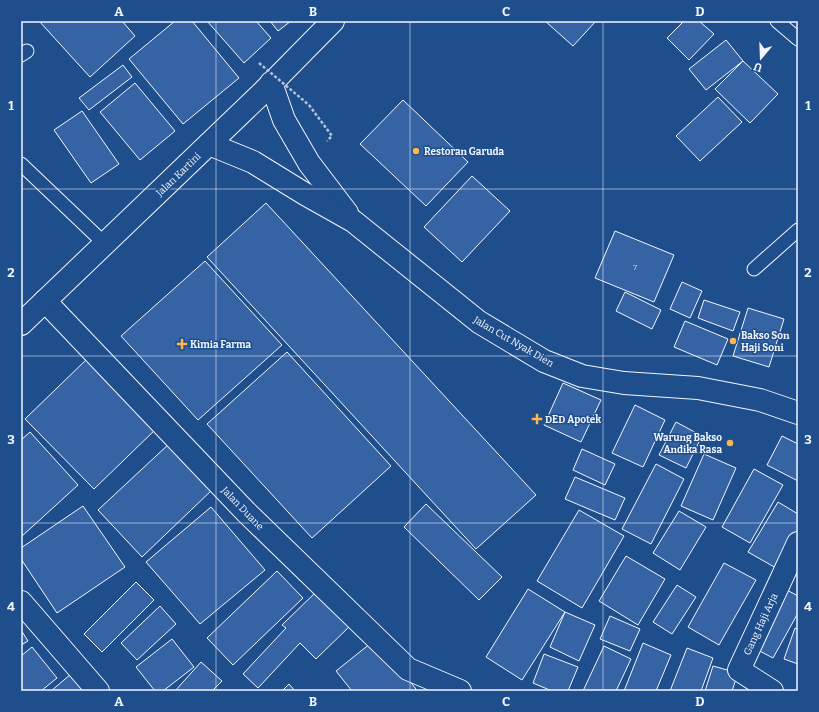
<svg xmlns="http://www.w3.org/2000/svg" width="819" height="712" font-family="Bitter,serif">
  <style>
    .building { fill: #3563a3; stroke: #f2f6ff }
    .lines { fill: none; stroke-linecap: round; stroke-linejoin: round }
    .lane-casing { stroke: #f2f6ff; stroke-width: 15 }
    .street-casing { stroke: #f2f6ff; stroke-width: 24 }
    .secondary-casing { stroke: #f2f6ff; stroke-width: 24 }
    .highway-casing { stroke: #f2f6ff; stroke-width: 24 }
    .path { stroke: #b3c4dc; stroke-width: 2.5; stroke-dasharray: 3 2; stroke-linecap: butt }
    .lane { stroke: #1f4e8c; stroke-width: 13 }
    .street { stroke: #1f4e8c; stroke-width: 22 }
    .secondary { stroke: #1f4e8c; stroke-width: 22 }
    .highway { stroke: #1f4e8c; stroke-width: 22 }
    .path-bridge { stroke: #b3c4dc; stroke-width: 2.5; stroke-dasharray: 3 2; stroke-linecap: butt }
    .grid { fill: none; stroke: #f2f6ff; stroke-width: 1; stroke-opacity: 0.55 }
    .poi-dot { fill: #ffb74d; stroke: #1f4e8c; stroke-width: 1.5 }
    .labels { text-anchor: middle; stroke-width: 3; stroke-linejoin: round; paint-order: stroke }
    .number-label { font-size: 8px; fill: #c3d1e8 }
    .poi-label { font-size: 10px; font-weight: bold; fill: #f2f6ff; stroke: #1f4e8c; text-anchor: start }
    .street-label { font-size: 10px; fill: #f2f6ff; stroke: #1f4e8c }
    .neatline { fill: none; stroke: #f2f6ff; stroke-width: 1.5 }
    .grid-label { font-size: 13px; text-anchor: middle; font-weight: bold; fill: #f2f6ff }
  </style>
  <rect width="100%" height="100%" fill="#1f4e8c"/>
  <!-- building -->
  <g class="building">
    <polygon points="39,21 122,21 135,36 90,77"/>
    <polygon points="175,21 192,21 239,78 183,124 129,59"/>
    <polygon points="207,21 256,21 271,38 244,63"/>
    <polygon points="270,21 291,21 278,31"/>
    <polygon points="545,21 596,21 573,46"/>
    <polygon points="684,21 699,21 714,34 689,60 667,38"/>
    <polygon points="726,40 743,61 706,90 689,69"/>
    <polygon points="743,61 778,94 750,123 715,89"/>
    <polygon points="123,65 132,77 89,110 79,98"/>
    <polygon points="135,83 175,131 140,160 100,112"/>
    <polygon points="718,97 742,122 700,161 676,136"/>
    <polygon points="403,100 468,162 426,206 360,144"/>
    <polygon points="82,111 119,164 91,183 54,130"/>
    <polygon points="472,176 510,211 462,262 424,227"/>
    <polygon points="266,203 536,495 476,549 207,257"/>
    <polygon points="615,231 674,255 654,302 595,278"/>
    <polygon points="205,261 282,345 198,420 121,336"/>
    <polygon points="682,282 702,291 690,318 670,309"/>
    <polygon points="625,292 661,310 652,329 616,311"/>
    <polygon points="704,300 740,312 733,331 698,318"/>
    <polygon points="748,308 784,319 769,367 733,356"/>
    <polygon points="685,321 728,339 717,365 674,347"/>
    <polygon points="287,352 391,466 312,538 207,424"/>
    <polygon points="88,358 157,428 94,489 25,419"/>
    <polygon points="563,383 601,400 581,442 544,425"/>
    <polygon points="635,405 665,420 643,467 612,453"/>
    <polygon points="676,422 702,436 686,468 659,455"/>
    <polygon points="30,432 78,485 21,537 21,440"/>
    <polygon points="782,436 798,444 798,481 767,465"/>
    <polygon points="170,443 214,488 142,557 98,510"/>
    <polygon points="582,449 615,464 605,485 573,470"/>
    <polygon points="704,454 736,468 713,520 681,506"/>
    <polygon points="656,464 684,479 651,544 622,529"/>
    <polygon points="754,469 783,485 750,543 722,527"/>
    <polygon points="575,477 625,498 615,520 565,499"/>
    <polygon points="778,502 798,514 798,531 776,568 748,552"/>
    <polygon points="426,504 502,577 479,600 404,527"/>
    <polygon points="83,506 125,567 57,613 21,559 21,548"/>
    <polygon points="211,507 265,570 200,624 146,562"/>
    <polygon points="579,510 624,536 582,608 537,581"/>
    <polygon points="679,511 706,527 680,570 653,553"/>
    <polygon points="626,556 665,579 638,625 599,601"/>
    <polygon points="724,563 756,580 719,645 688,627"/>
    <polygon points="277,571 303,598 233,665 207,638"/>
    <polygon points="136,582 154,600 102,652 84,634"/>
    <polygon points="677,585 696,597 672,634 653,622"/>
    <polygon points="528,589 565,612 522,680 486,657"/>
    <polygon points="785,589 798,596 798,613 773,658 752,647"/>
    <polygon points="318,590 352,624 316,659 300,643 258,688 243,674 286,628 282,625"/>
    <polygon points="160,606 176,624 137,660 121,643"/>
    <polygon points="565,612 595,625 579,661 550,647"/>
    <polygon points="610,616 640,629 630,651 600,639"/>
    <polygon points="795,628 798,629 798,664 784,659"/>
    <polygon points="21,630 28,641 21,645"/>
    <polygon points="172,639 194,667 163,691 155,691 136,667"/>
    <polygon points="376,639 416,689 414,691 352,691 336,671"/>
    <polygon points="643,643 671,655 656,691 624,691"/>
    <polygon points="604,646 631,659 616,691 583,691"/>
    <polygon points="32,647 57,678 41,691 21,691 21,656"/>
    <polygon points="687,648 713,658 701,691 670,691"/>
    <polygon points="544,654 578,667 568,691 552,691 533,683"/>
    <polygon points="201,662 222,681 212,691 175,691"/>
    <polygon points="713,666 738,673 732,691 705,691"/>
    <polygon points="71,674 86,691 51,691"/>
    <polygon points="289,684 295,691 282,691"/>
  </g>
  <g class="lines">
    <!-- lane casing -->
    <g class="lane-casing">
      <g id="lane">
        <polyline points="777,21 798,39"/>
        <polyline points="21,55 27,51"/>
        <polyline points="21,164 105,244"/>
        <polyline points="754,269 798,230"/>
      </g>
    </g>
    <!-- street casing -->
    <g class="street-casing">
      <g id="street">
        <polyline points="45,301 246,512 408,669 460,691"/>
        <polyline points="21,602 98,691"/>
        <polyline points="772,691 739,670 798,543"/>
      </g>
    </g>
    <!-- secondary casing -->
    <g class="secondary-casing">
      <g id="secondary">
        <polyline points="271,83 284,120 309,163 347,213"/>
        <polyline points="209,144 253,162 305,194 353,221 479,322 544,361 582,376 624,383 698,388 760,400 798,413"/>
      </g>
    </g>
    <!-- highway casing -->
    <g class="highway-casing">
      <polyline id="highway" points="21,324 261,94 333,21"/>
    </g>
    <!-- path -->
    <polyline class="path" points="309,105 332,136 327,141"/>
    <!-- lane -->
    <use href="#lane" class="lane"/>
    <!-- street -->
    <use href="#street" class="street"/>
    <!-- secondary -->
    <use href="#secondary" class="secondary"/>
    <!-- highway -->
    <use href="#highway" class="highway"/>
    <!-- path-bridge -->
    <polyline class="path-bridge" points="259,63 309,105"/>
  </g>
  <!-- grid -->
  <path class="grid" d="M 216,21 L 216,691M 410,21 L 410,691M 603,21 L 603,691M 21,189 L 798,189M 21,356 L 798,356M 21,523 L 798,523"/>
  <!-- markers -->
  <g class="poi-dot">
    <circle cx="416" cy="151" r="4"/>
    <circle cx="733" cy="341" r="4"/>
    <path d="M180 338h4v4h4v4h-4v4h-4v-4h-4v-4h4z"/>
    <path d="M535 413h4v4h4v4h-4v4h-4v-4h-4v-4h4z"/>
    <circle cx="730" cy="443" r="4"/>
  </g>
  <g class="labels">
    <!-- number labels -->
    <g class="number-label">
      <text x="635" y="270">7</text>
    </g>
    <!-- poi labels -->
    <g class="poi-label">
      <text x="424" y="155">Restoran Garuda</text>
      <text x="741" y="339">Bakso Son<tspan x="741" dy="12">Haji Soni</tspan></text>
      <text x="190" y="348">Kimia Farma</text>
      <text x="545" y="423">DED Apotek</text>
      <text x="722" y="441" text-anchor="end">Warung Bakso<tspan x="722" dy="12">Andika Rasa</tspan></text>
    </g>
    <!-- street labels -->
    <g class="street-label">
      <text transform="translate(178 174) rotate(-44)" y="4">Jalan Kartini</text>
      <text transform="translate(514 341) rotate(30)" y="4">Jalan Cut Nyak Dien</text>
      <text transform="translate(243 508) rotate(46)" y="4">Jalan Duane</text>
      <text transform="translate(760 624) rotate(-65)" y="4">Gang Haji Arja</text>
    </g>
  </g>
  <!-- border -->
  <rect width="819" height="712" fill="none" stroke="#1f4e8c" stroke-width="44"/>
  <!-- north arrow -->
  <g transform="translate(761 58) rotate(199)" stroke="#1f4e8c" stroke-width="3" paint-order="stroke">
  <path d="M0-3L7 15L0 10L-7 15Z" fill="#f2f6ff"/>
  <text y="-6" font-size="11" font-weight="bold" text-anchor="middle" fill="#f2f6ff">U</text>
  </g>
  <rect x="22" y="22" width="775" height="668" class="neatline"/>
  <g class="grid-label">
    <text x="119" y="16">A</text>
    <text x="313" y="16">B</text>
    <text x="506" y="16">C</text>
    <text x="700" y="16">D</text>
    <text x="11" y="110">1</text>
    <text x="808" y="110">1</text>
    <text x="11" y="277">2</text>
    <text x="808" y="277">2</text>
    <text x="11" y="444">3</text>
    <text x="808" y="444">3</text>
    <text x="11" y="611">4</text>
    <text x="808" y="611">4</text>
    <text x="119" y="706">A</text>
    <text x="313" y="706">B</text>
    <text x="506" y="706">C</text>
    <text x="700" y="706">D</text>
  </g>
</svg>
